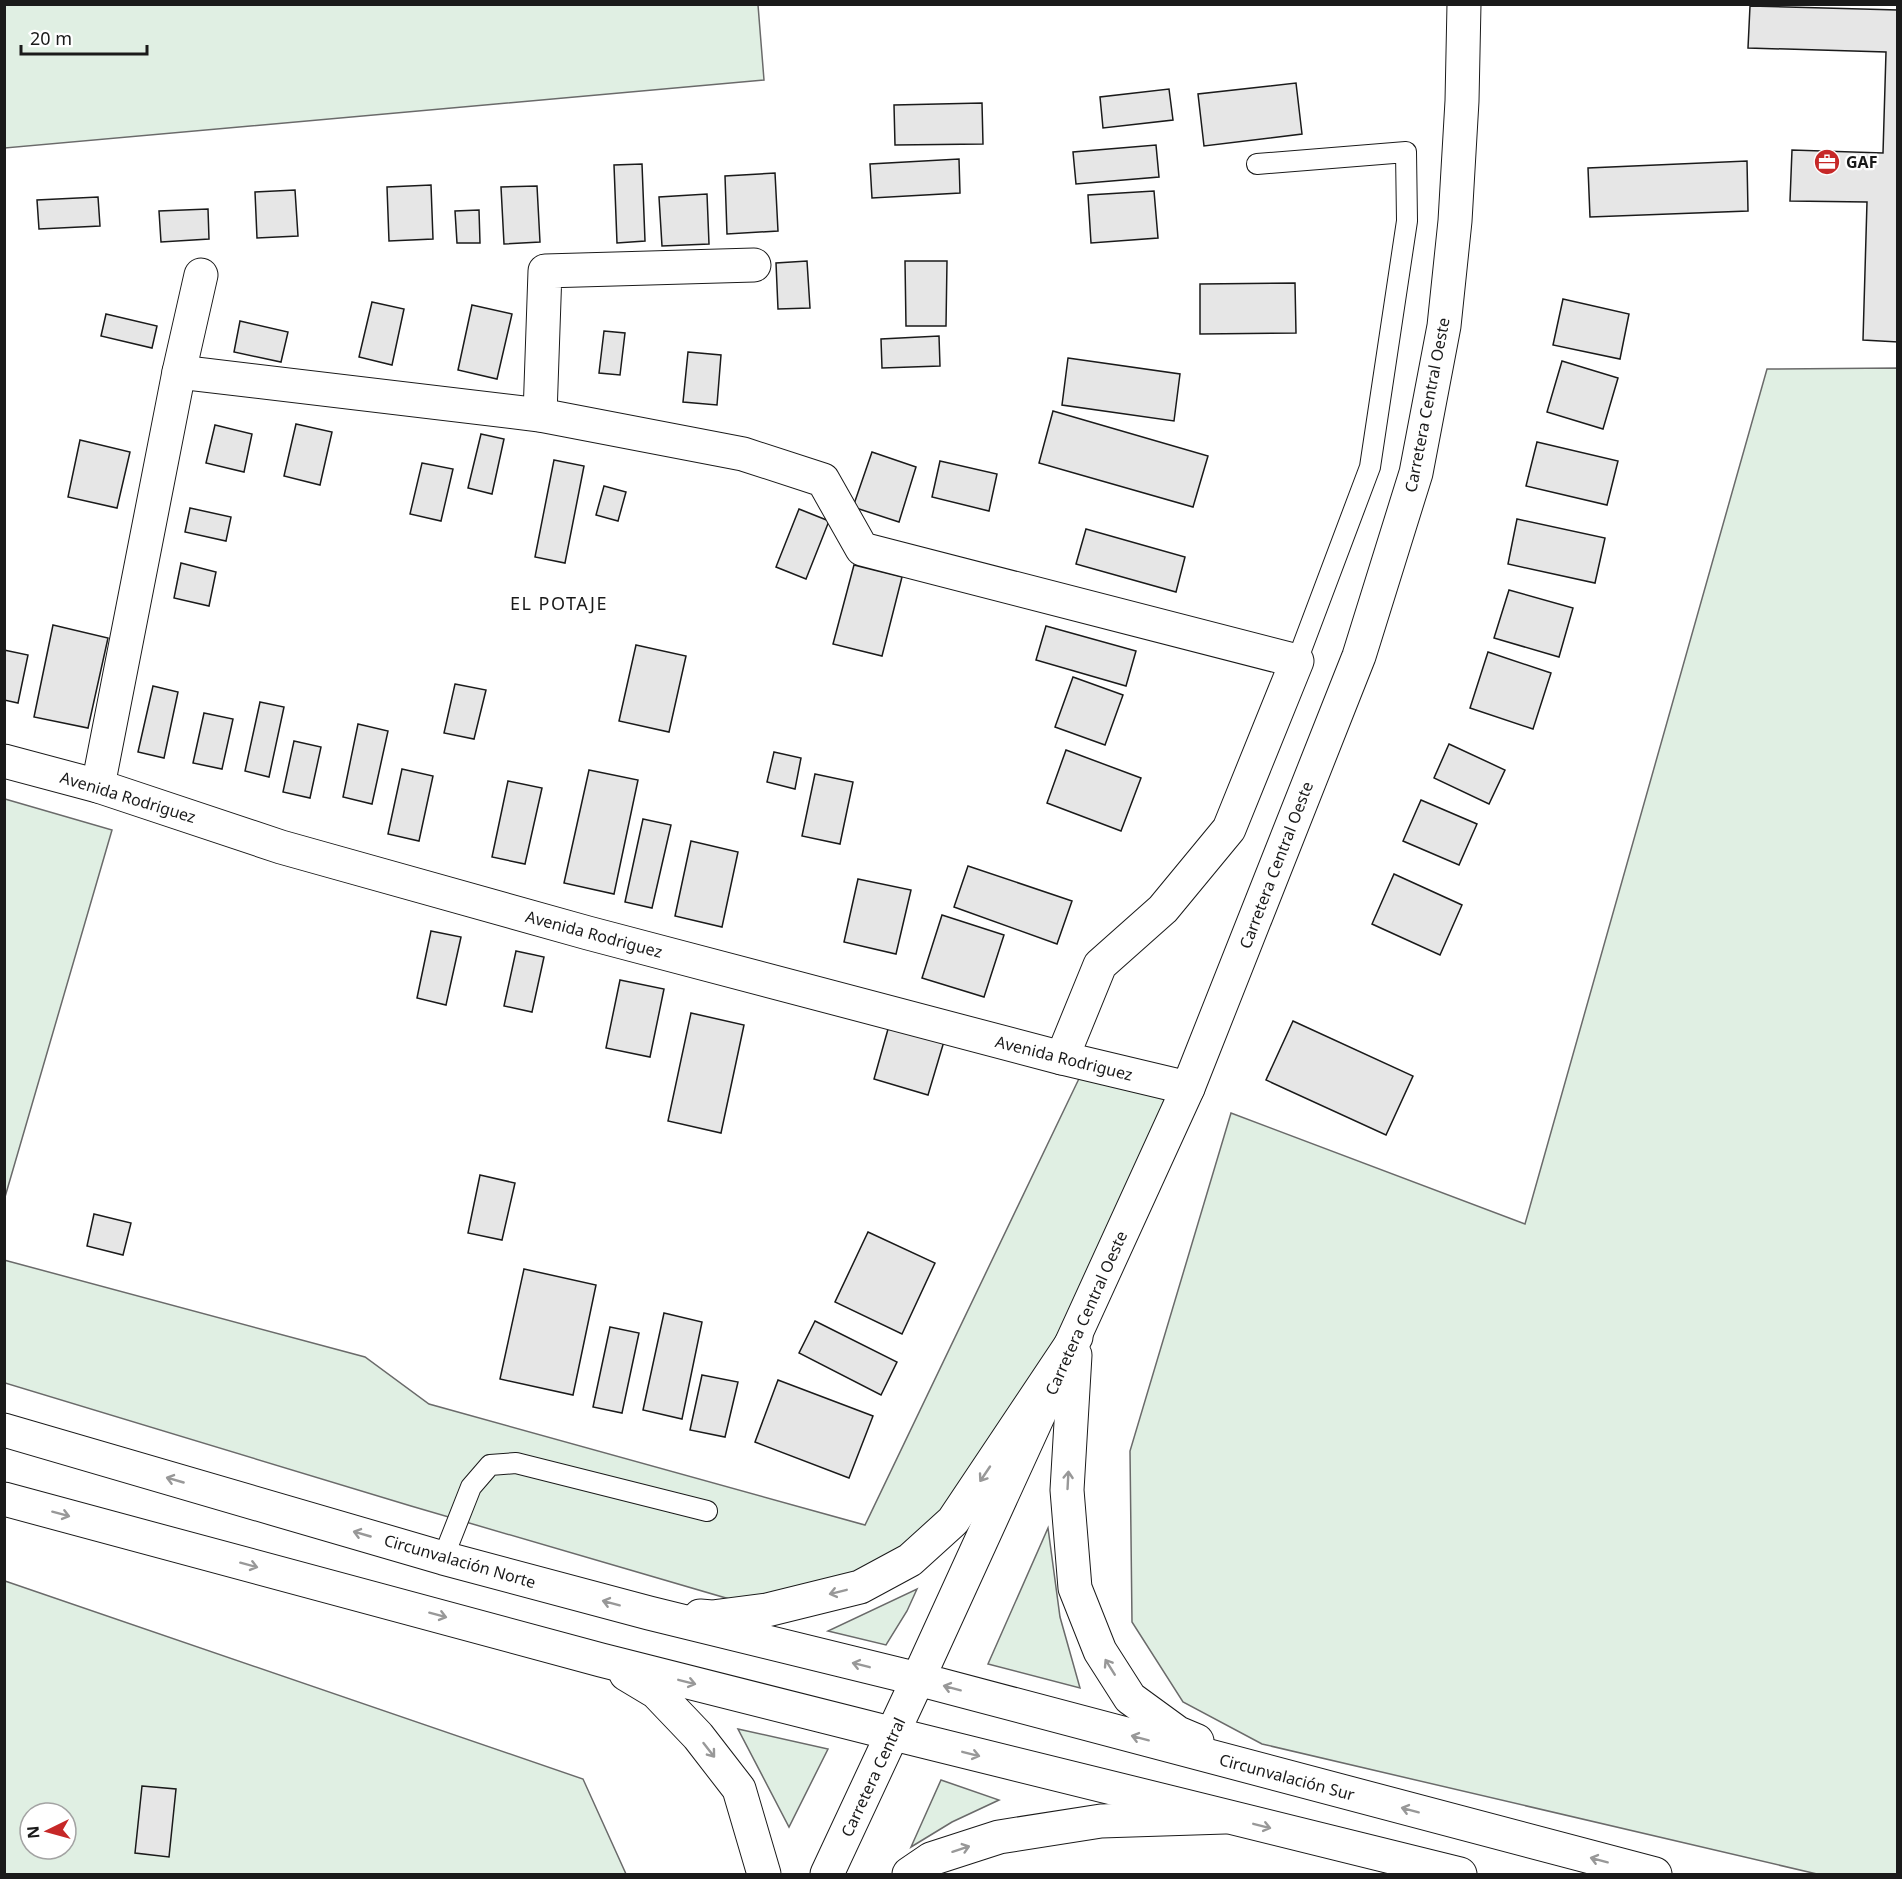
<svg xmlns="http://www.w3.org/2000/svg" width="1902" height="1879" font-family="'Noto Sans',sans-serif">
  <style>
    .green { fill: #e0efe3; stroke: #6a6a6a; stroke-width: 1.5; fill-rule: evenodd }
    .building { fill: #e6e6e6; stroke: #1a1a1a; stroke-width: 1.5 }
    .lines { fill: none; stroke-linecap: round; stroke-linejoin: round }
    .service-casing { stroke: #1a1a1a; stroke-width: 22 }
    .minor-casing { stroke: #1a1a1a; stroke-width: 35 }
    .primary-casing { stroke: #1a1a1a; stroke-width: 35 }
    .trunk-casing { stroke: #1a1a1a; stroke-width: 35 }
    .service { stroke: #fff; stroke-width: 20 }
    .minor { stroke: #fff; stroke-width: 33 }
    .primary { stroke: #fff; stroke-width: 33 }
    .trunk { stroke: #fff; stroke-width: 33 }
    .oneway { stroke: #989898 }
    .labels { text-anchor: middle; stroke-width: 4.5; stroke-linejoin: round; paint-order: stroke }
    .poi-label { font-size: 16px; font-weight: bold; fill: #1a1a1a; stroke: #fff; text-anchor: start }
    .street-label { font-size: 16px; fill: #1a1a1a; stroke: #fff }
    .neighbourhood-label { font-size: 18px; letter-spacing: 1.5px; fill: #1a1a1a; stroke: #fff }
  </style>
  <rect width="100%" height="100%" fill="#fff"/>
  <!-- green -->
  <g class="green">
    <polygon points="5,4 758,5 764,80 5,148"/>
    <polygon points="1897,368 1897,1874 1817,1874 1262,1744 1183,1702 1132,1622 1130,1451 1231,1113 1525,1224 1767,369"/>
    <polygon points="5,799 112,830 5,1197 4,799"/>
    <polygon points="1086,1064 1188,1088 1076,1337 910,1560 767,1610 411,1506 5,1383 4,1260 365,1357 429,1404 865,1525"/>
    <polygon points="1048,1528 1060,1617 1080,1688 988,1664"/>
    <path d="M 5,1581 L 583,1779 L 626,1874 L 5,1874 ZM 30,1813 L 66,1813 L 66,1849 L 30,1849 Z"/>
    <polygon points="917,1589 907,1611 886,1645 828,1631"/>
    <polygon points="738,1729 828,1749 789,1827"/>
    <polygon points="941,1780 999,1800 952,1822 911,1847"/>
  </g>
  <!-- building -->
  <g class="building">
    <polygon points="1750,6 1898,10 1898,342 1863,340 1867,202 1790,201 1792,150 1883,153 1886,52 1748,48"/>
    <polygon points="1296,83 1302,134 1204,146 1198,94"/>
    <polygon points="1169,89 1173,120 1103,128 1100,97"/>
    <polygon points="982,103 983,144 895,145 894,105"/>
    <polygon points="1156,145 1159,177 1076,184 1073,152"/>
    <polygon points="959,159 960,193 872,198 870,164"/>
    <polygon points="1747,161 1748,211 1590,217 1588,168"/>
    <polygon points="642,164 645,241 617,243 614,165"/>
    <polygon points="775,173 778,231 727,234 725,176"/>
    <polygon points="431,185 433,239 389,241 387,187"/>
    <polygon points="537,186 540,242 504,244 501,187"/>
    <polygon points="295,190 298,236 257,238 255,192"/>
    <polygon points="1154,191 1158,238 1091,243 1088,195"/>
    <polygon points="707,194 709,244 662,246 659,197"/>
    <polygon points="98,197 100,226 39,229 37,200"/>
    <polygon points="208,209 209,239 161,242 159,211"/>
    <polygon points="479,210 480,243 457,243 455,211"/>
    <polygon points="807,261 810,308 778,309 776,263"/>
    <polygon points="905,261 947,261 946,326 906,326"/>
    <polygon points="1295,283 1296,333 1200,334 1200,284"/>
    <polygon points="1563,299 1629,314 1620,359 1553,345"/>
    <polygon points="372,302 404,309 392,365 359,357"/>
    <polygon points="472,305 512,314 497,379 458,370"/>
    <polygon points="106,314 157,326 152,348 101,336"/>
    <polygon points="240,321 288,332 281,362 234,352"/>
    <polygon points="604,331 625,333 620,375 599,373"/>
    <polygon points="939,336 940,366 882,368 881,339"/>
    <polygon points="688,352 721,355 717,405 683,402"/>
    <polygon points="1068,358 1180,374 1174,421 1062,405"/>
    <polygon points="1562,361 1618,378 1603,429 1547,412"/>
    <polygon points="1053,411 1208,456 1193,507 1039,463"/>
    <polygon points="296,424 332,432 320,485 284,476"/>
    <polygon points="215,425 252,434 244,472 206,463"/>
    <polygon points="481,434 504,439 492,494 468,488"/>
    <polygon points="80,440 130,452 117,508 68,497"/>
    <polygon points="1537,442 1618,461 1607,505 1526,486"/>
    <polygon points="872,452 916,467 899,522 853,507"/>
    <polygon points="554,460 584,466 565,563 535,557"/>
    <polygon points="940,461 997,474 989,511 932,497"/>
    <polygon points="422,463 453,469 441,521 410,514"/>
    <polygon points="604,486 626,492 618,521 596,515"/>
    <polygon points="190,508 231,517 226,541 185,532"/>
    <polygon points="799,509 829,521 806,579 776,567"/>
    <polygon points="1517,519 1605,538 1595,583 1508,564"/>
    <polygon points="1086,529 1185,557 1176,592 1076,564"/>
    <polygon points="181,563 216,572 209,606 174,598"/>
    <polygon points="854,565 902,577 882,656 833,644"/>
    <polygon points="1509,590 1573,608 1559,657 1494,638"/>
    <polygon points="53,625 108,638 88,728 34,717"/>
    <polygon points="1046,626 1136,651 1126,686 1036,660"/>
    <polygon points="636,645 686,656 669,732 619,721"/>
    <polygon points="4,650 28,655 18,703 4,700"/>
    <polygon points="1488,652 1551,673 1533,729 1470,708"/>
    <polygon points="1073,677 1123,695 1105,745 1055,727"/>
    <polygon points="455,684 486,690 474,739 444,733"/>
    <polygon points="153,686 178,692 164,758 138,752"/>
    <polygon points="260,702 284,707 269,777 245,771"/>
    <polygon points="204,713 233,719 222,769 193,763"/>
    <polygon points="358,724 388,731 372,804 343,797"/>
    <polygon points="294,741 321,747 310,798 283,792"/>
    <polygon points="1449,744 1505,770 1489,804 1434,778"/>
    <polygon points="1066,750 1141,778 1121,831 1047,803"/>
    <polygon points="774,752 801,758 795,789 767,782"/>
    <polygon points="402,769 433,776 419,841 388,834"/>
    <polygon points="589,770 638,780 614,894 564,883"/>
    <polygon points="815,774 853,782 840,844 802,836"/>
    <polygon points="508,781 542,788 525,864 492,857"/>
    <polygon points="1421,800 1477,824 1459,865 1403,841"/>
    <polygon points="643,819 671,825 652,908 625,902"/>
    <polygon points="691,841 738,852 722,927 675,916"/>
    <polygon points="968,866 1072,901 1057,944 954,907"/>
    <polygon points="1394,874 1462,905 1440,955 1372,924"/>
    <polygon points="858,879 911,890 896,954 844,942"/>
    <polygon points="942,915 1004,935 984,997 922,978"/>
    <polygon points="431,931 461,937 446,1005 417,998"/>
    <polygon points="516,951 544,957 532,1012 504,1006"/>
    <polygon points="620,980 664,989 650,1057 606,1048"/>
    <polygon points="691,1013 744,1025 721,1133 668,1121"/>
    <polygon points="1293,1021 1413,1076 1386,1135 1266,1080"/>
    <polygon points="890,1022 945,1038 928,1095 874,1079"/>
    <polygon points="480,1175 515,1183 502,1240 468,1233"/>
    <polygon points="94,1214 131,1223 123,1255 87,1246"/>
    <polygon points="868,1232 935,1263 902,1334 835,1302"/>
    <polygon points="524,1269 596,1285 573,1395 500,1379"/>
    <polygon points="664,1313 702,1322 682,1419 643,1410"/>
    <polygon points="815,1321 897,1362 881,1395 799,1353"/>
    <polygon points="610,1327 639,1333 622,1413 593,1407"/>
    <polygon points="702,1375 738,1382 725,1437 690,1430"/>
    <polygon points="778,1380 873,1416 849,1478 755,1442"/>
    <polygon points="142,1786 176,1789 169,1857 135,1853"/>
  </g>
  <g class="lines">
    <!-- service casing -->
    <g class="service-casing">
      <g id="service">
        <polyline points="1257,164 1406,152 1407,221 1370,467 1297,661"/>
        <polyline points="443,1558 471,1487 490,1465 516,1463 707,1511"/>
      </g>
    </g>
    <!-- minor casing -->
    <g class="minor-casing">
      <g id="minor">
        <polyline points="179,372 540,415 743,454 823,480 862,549 1297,661 1229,829 1163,909 1100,965 1062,1058"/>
        <polyline points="540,415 545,271 754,265"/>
        <polyline points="4,761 98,786 281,847 588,933 1062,1058 1188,1088"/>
        <polyline points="98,786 179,372 201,275"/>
      </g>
    </g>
    <!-- primary casing -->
    <g class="primary-casing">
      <g id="primary">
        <polyline points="1464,4 1462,101 1455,221 1444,326 1416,473 1359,656 1188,1088 918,1679 1655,1874"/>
        <polyline points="1075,1355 1067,1490 1075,1588 1100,1651 1130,1698 1178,1733 1197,1741"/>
        <polyline points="894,1734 1460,1874"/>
      </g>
    </g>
    <!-- trunk casing -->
    <g class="trunk-casing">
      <g id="trunk">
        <polyline points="4,1430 443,1558 649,1613 918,1679 827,1874"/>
        <polyline points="4,1499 601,1660 894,1734"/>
        <polyline points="700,1616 712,1617 767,1610 860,1587 910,1560 953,1521 1076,1337"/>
        <polyline points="626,1674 656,1692 698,1736 739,1789 764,1874"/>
        <polyline points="909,1874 931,1859 999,1837 1101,1821 1225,1817"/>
      </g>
    </g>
    <!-- service -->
    <use href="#service" class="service"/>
    <!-- minor -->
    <use href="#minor" class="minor"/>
    <!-- primary -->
    <use href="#primary" class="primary"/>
    <!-- trunk -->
    <use href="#trunk" class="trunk"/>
  </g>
  <!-- one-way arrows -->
  <defs><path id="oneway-shaft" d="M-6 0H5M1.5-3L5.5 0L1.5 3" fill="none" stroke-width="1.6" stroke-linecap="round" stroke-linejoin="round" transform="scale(1.5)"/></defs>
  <g class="oneway">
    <use href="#oneway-shaft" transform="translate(985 1474) rotate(124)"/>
    <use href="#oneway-shaft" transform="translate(175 1480) rotate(-164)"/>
    <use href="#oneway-shaft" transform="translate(1068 1480) rotate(-87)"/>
    <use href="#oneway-shaft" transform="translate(61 1514) rotate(15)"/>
    <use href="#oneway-shaft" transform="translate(362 1534) rotate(-164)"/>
    <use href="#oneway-shaft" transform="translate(249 1565) rotate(15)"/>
    <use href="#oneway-shaft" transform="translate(838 1592) rotate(166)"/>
    <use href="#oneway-shaft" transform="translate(611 1603) rotate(-165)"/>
    <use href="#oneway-shaft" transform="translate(438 1615) rotate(15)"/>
    <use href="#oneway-shaft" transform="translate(861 1665) rotate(-166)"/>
    <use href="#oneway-shaft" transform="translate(1110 1667) rotate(-122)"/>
    <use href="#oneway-shaft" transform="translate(687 1682) rotate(14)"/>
    <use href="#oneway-shaft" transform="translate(952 1688) rotate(-165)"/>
    <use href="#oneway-shaft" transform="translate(1140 1738) rotate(-165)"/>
    <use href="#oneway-shaft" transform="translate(709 1750) rotate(52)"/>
    <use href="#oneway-shaft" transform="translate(971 1754) rotate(14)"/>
    <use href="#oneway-shaft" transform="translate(1410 1810) rotate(-165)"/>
    <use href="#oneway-shaft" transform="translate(1262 1826) rotate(14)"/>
    <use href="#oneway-shaft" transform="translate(961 1849) rotate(-18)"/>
    <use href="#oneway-shaft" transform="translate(1599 1860) rotate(-165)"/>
  </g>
  <!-- icons -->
  <defs>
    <g id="office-disc" transform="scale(1.35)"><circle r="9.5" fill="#c62828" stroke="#fff"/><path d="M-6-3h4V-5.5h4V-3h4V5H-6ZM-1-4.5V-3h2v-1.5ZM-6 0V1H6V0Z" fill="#fff"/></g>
  </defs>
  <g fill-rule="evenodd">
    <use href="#office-disc" x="1827" y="162"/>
  </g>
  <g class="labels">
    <!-- poi labels -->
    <g class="poi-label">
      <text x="1846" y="168">GAF</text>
    </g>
    <!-- street labels -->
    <g class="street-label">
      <text transform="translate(1427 405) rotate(-79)" y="6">Carretera Central Oeste</text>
      <text transform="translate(128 797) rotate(17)" y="6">Avenida Rodriguez</text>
      <text transform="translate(1276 865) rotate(-69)" y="6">Carretera Central Oeste</text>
      <text transform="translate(594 934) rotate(15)" y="6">Avenida Rodriguez</text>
      <text transform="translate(1064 1058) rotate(14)" y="6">Avenida Rodriguez</text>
      <text transform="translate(1086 1313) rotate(-66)" y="6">Carretera Central Oeste</text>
      <text transform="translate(460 1561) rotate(16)" y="6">Circunvalación Norte</text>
      <text transform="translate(873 1777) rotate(-65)" y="6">Carretera Central</text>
      <text transform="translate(1287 1777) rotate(15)" y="6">Circunvalación Sur</text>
    </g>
    <!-- neighbourhood labels -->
    <g class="neighbourhood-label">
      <text x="559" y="610">EL POTAJE</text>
    </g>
  </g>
  <!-- border -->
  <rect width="1902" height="1879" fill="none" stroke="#1a1a1a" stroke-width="12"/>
  <!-- north arrow -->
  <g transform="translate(48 1831) rotate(265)"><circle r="28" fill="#ffffff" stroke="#a3a3a3" stroke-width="1.5"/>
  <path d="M0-4.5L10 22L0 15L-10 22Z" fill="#c62828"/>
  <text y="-9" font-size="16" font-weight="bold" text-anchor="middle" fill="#1a1a1a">N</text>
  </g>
  <!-- scale -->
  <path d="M21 45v9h126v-9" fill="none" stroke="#1a1a1a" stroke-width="3"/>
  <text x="30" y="45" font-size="18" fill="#1a1a1a" stroke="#ffffff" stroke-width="4.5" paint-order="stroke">20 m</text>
</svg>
